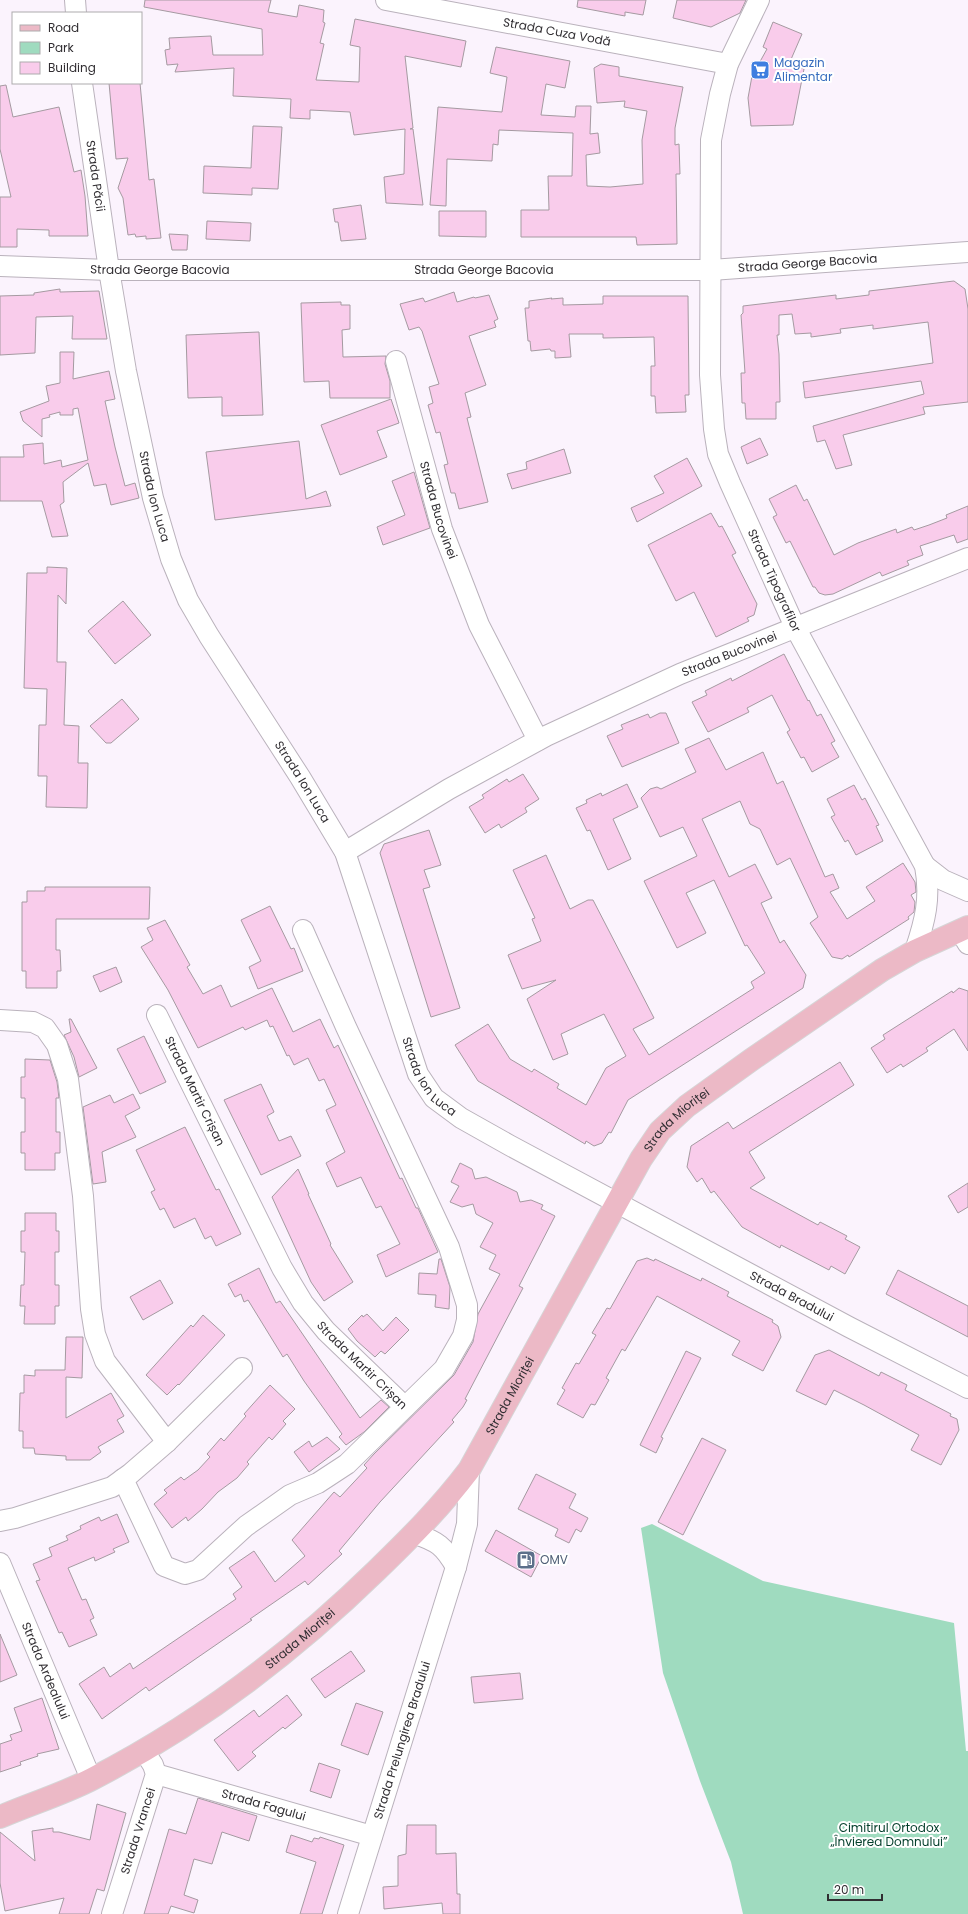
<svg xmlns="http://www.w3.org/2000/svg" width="968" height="1914" font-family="Poppins,sans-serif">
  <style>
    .green { fill: #9fdbbf }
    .building { fill: #f9cceb; stroke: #a59aa1 }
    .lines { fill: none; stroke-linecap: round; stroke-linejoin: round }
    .minor-casing { stroke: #bab2bc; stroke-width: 22 }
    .major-casing { stroke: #d6d5d6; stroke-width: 24 }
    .minor { stroke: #fff; stroke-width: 20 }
    .major { stroke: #ecb9c6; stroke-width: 22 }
    .labels { text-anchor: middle; stroke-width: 4; stroke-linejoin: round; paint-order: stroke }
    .street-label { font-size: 12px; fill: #312e32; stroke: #fff }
    .shop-label { font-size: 12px; fill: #366cbe; stroke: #fff; text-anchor: start }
    .service-label { font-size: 12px; fill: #4e5e75; stroke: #fff; text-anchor: start }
    .park-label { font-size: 12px; fill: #033e2b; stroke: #fff }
  </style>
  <rect width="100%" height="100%" fill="#fbf3fd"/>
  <!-- green -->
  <polygon class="green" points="652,1524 763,1581 954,1623 966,1751 968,1751 968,1914 743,1914 731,1862 700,1781 663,1673 641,1528"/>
  <!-- building -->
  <g class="building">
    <polygon points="145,0 271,0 268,12 297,17 299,5 324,10 323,22 325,23 320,43 324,44 316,80 359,82 360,47 350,45 355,19 466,41 461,67 405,56 413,128 410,129 413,129 423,205 386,203 384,177 404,174 405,129 354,135 350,112 310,110 310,119 290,118 291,99 233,96 234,68 175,72 178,64 167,65 165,50 170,49 169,38 211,36 213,55 263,55 262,29 144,7"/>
    <polygon points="578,0 646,0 643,15 625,12 625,16 577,7"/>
    <polygon points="677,0 746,0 740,13 711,27 673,18"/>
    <polygon points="773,22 802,34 789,64 804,69 793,125 751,126 748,98 752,76 767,49 763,47"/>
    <polygon points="496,47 570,61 565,88 546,84 541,115 575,117 576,106 591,106 590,134 598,133 600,153 586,155 587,186 610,187 643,184 642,140 647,111 624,107 625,101 597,103 594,68 601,64 619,67 619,76 683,87 675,128 675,145 679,144 680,174 676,174 677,244 637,245 636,237 521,237 521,210 549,210 548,176 572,176 573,133 499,130 498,145 493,144 492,161 447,159 446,206 430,205 438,107 502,112 507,77 490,73"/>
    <polygon points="109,83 140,83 149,180 154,179 161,238 146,239 146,236 136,237 135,234 128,235 123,198 118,188 128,158 116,159"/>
    <polygon points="6,85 13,117 59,107 74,172 81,170 85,196 88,236 49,236 49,230 17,229 17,247 0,247 0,197 11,197 0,149 0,86"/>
    <polygon points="253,126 282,127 278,189 252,188 252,195 203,193 204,166 251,168"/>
    <polygon points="361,205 366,239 341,241 338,222 335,222 333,209"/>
    <polygon points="439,211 486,211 486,237 439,236"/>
    <polygon points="207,221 251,223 250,241 206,239"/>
    <polygon points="169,234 188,235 187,250 172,250"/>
    <polygon points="954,281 965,289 968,309 968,402 923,407 925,414 843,435 852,465 836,469 825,440 817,442 813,426 924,394 921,381 805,398 803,382 933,363 928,322 873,329 873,325 840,329 841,333 811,337 811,333 795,334 792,314 779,315 779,335 777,335 779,354 780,402 776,402 776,419 746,419 745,403 742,403 741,373 745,373 741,315 743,313 743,306 836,295 836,299 869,295 869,291"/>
    <polygon points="60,289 60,292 99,291 107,339 72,339 73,316 36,317 35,353 0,355 0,296 34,295 34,293"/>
    <polygon points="454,292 457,302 474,297 475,298 489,295 498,319 494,321 496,327 469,336 486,385 465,393 471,417 467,418 488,502 459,509 455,493 451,493 444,465 448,464 440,432 436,433 428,405 433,403 429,387 439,384 422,331 419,327 409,330 400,304 423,298 425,302"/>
    <polygon points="603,296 688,296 689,395 685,395 686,412 656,413 655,396 651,396 651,366 655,366 654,337 603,338 603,334 569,334 571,357 555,358 555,351 551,351 550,349 531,351 530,341 528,341 525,308 529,308 529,301 552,298 551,299 563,298 563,305 603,304"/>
    <polygon points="341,302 341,305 350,305 350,329 342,330 343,357 386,356 385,364 390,381 390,398 330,398 329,381 304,382 301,303"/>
    <polygon points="259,332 263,415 222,416 222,397 188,398 186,335"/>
    <polygon points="60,352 74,352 73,379 109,371 115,399 105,401 115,447 125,486 135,483 139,498 111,505 106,484 94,486 88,463 63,482 64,502 60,505 68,536 52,537 42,501 0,501 0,457 24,457 23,445 43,443 44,464 61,460 62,467 88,460 78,408 73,409 73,415 60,415 60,412 49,415 50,417 42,419 42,437 23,421 20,412 49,401 46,386 60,383"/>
    <polygon points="391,399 399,423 377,431 387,457 340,475 321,425"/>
    <polygon points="760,438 768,455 747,464 741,447"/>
    <polygon points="299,441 306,499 326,491 331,506 215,520 206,452"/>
    <polygon points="564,449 571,473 512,489 507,474 527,469 526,462"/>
    <polygon points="687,458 702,486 637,522 631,508 664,493 654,476"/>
    <polygon points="414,472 430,528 383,545 377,527 405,515 392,481"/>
    <polygon points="796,485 804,501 807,499 834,555 858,543 896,529 897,533 912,527 914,530 929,525 947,518 946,515 968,506 968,539 957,543 954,535 920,546 923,555 907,561 909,565 882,576 880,572 833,594 825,595 819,593 815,587 813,587 790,541 786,543 773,517 777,515 769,499"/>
    <polygon points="711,513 719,527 722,526 736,553 732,555 757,604 754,615 747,618 749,621 716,637 694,592 676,601 648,545"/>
    <polygon points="47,567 67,568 66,604 58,595 57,662 66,662 64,725 79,726 78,763 88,763 87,808 46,807 47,776 38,776 39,725 46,725 47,689 24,688 27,573 47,573"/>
    <polygon points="123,601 151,635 115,664 88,631"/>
    <polygon points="784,654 808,701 809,700 817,716 821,714 835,741 831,743 839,757 812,772 804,757 801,758 787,732 790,730 772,695 747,708 749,712 708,732 692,702 707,695 705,691 731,678 732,681"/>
    <polygon points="122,699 139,719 111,743 106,743 90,726"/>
    <polygon points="660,713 666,713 679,743 622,767 607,736 623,729 621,725 648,714 650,718"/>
    <polygon points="709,738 726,770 763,752 777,784 783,781 825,877 833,874 839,888 830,892 847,919 875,901 866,887 903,863 915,882 916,892 911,895 915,902 914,912 908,917 909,919 849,957 848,955 842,959 832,957 810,923 818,917 790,858 777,865 760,829 750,824 740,801 702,819 729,877 755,864 772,898 761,903 780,943 784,940 806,975 803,988 628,1100 611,1133 609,1132 602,1143 594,1146 586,1141 585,1144 478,1081 455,1045 488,1024 510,1059 532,1072 534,1069 559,1084 557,1088 586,1105 606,1068 626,1056 604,1014 561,1034 568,1054 553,1060 527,999 556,980 522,989 508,955 541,941 532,919 535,918 513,870 546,855 570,909 588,900 593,900 654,1018 633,1029 649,1055 754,988 751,982 765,973 747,945 745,946 714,880 686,893 706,933 677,948 644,881 697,856 683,827 660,837 641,798 650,789 657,787 661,789 696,772 685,749"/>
    <polygon points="523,774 539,799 525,808 527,812 501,828 499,824 485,833 469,807 484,798 482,795 507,779 509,782"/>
    <polygon points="627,784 638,807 613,819 631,859 608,870 590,830 587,831 576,808 587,803 586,800 601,793 602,796"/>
    <polygon points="854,785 862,800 865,798 879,825 876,826 883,841 856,855 848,840 845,842 831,817 835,815 827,799"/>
    <polygon points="429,830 441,865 424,870 430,887 423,889 460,1008 431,1017 380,853 384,844"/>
    <polygon points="45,887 150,887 149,919 56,919 56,950 60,950 61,971 57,971 57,988 26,988 26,971 22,971 22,902 27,902 27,891 45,891"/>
    <polygon points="270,906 291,949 294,948 303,971 258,989 249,967 261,961 241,920"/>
    <polygon points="165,920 190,965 187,967 203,994 221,985 231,1007 272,988 293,1032 320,1019 334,1048 338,1045 400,1179 402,1178 416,1208 418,1208 438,1252 386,1277 377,1255 400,1244 381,1206 376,1208 361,1177 337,1187 326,1163 345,1152 326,1110 336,1105 324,1079 319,1081 308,1058 294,1065 289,1055 287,1056 273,1026 270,1027 267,1020 245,1030 243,1027 198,1048 168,990 141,947 153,940 147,928"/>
    <polygon points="116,967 122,982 100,992 93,976"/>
    <polygon points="959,988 968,991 968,1051 954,1029 926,1048 928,1051 903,1067 901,1064 887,1073 871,1048 885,1039 883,1035 952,991 953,993"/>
    <polygon points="69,1019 71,1019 97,1068 79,1077 74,1057 64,1035 71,1032"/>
    <polygon points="144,1036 166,1082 140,1094 117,1049"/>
    <polygon points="25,1059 50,1060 57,1082 59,1098 56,1098 56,1132 60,1132 60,1153 55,1153 55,1170 25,1170 25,1153 21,1153 21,1132 25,1132 25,1098 21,1098 21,1077 25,1077"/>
    <polygon points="840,1062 854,1085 749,1152 765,1178 750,1188 818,1225 820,1222 847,1236 845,1239 860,1247 845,1274 831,1266 829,1270 781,1245 780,1248 742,1227 714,1191 711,1193 702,1178 697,1182 687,1167 691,1146 728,1122 733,1129"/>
    <polygon points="261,1084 274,1112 267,1116 279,1141 291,1136 301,1156 261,1175 224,1100"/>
    <polygon points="133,1094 140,1108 125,1116 136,1137 102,1152 106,1182 93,1184 83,1107 110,1095 114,1103"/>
    <polygon points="185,1127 216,1190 219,1189 241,1234 216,1246 211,1236 205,1239 195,1218 174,1228 164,1208 160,1210 151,1192 155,1190 136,1150"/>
    <polygon points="460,1163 472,1169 475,1179 486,1177 517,1192 520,1202 531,1200 543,1205 541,1209 555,1216 519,1286 523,1288 465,1399 467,1400 463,1407 452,1420 454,1422 380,1502 339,1551 342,1554 308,1585 305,1581 250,1619 252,1620 149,1691 146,1687 102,1719 79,1684 104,1667 110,1677 130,1663 133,1669 236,1599 233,1594 242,1587 229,1568 254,1551 275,1582 305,1556 292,1540 334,1492 340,1497 367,1468 364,1465 374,1454 454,1375 473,1342 478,1314 500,1274 489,1269 496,1255 480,1247 493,1223 476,1214 473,1204 462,1207 450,1202 459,1186 451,1182"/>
    <polygon points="298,1169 309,1194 308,1194 331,1244 330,1245 353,1282 324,1301 311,1282 272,1197"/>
    <polygon points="968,1183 968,1207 958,1213 948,1196"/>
    <polygon points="25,1213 56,1213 56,1231 59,1231 59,1252 55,1252 55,1285 59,1285 59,1306 55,1306 55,1324 24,1324 25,1306 20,1306 21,1285 24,1285 25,1252 21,1252 21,1231 25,1231"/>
    <polygon points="647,1258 654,1261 655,1259 701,1281 702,1278 729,1292 727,1296 773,1320 772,1322 778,1326 781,1337 763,1371 732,1355 740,1341 657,1296 625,1351 622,1349 606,1378 609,1380 595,1405 591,1404 583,1418 557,1404 565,1390 562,1388 576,1363 579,1364 596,1335 592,1333 607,1308 610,1309 637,1261"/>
    <polygon points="439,1259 441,1259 450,1287 449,1309 435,1307 436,1295 418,1294 419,1273 437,1274"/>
    <polygon points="259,1268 276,1303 280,1301 360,1418 381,1400 389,1407 364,1432 346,1445 339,1437 342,1434 304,1381 287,1354 283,1357 248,1300 244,1302 241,1294 235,1297 228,1284"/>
    <polygon points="898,1270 968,1306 968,1337 886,1294"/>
    <polygon points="160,1280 173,1303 143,1320 130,1297"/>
    <polygon points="367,1314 383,1331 396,1317 409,1330 385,1354 381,1351 375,1357 357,1341 348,1329 362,1315 363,1317"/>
    <polygon points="203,1315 225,1335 179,1385 178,1384 167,1395 146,1375 191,1325 193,1327"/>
    <polygon points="66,1337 83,1337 82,1378 66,1377 66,1418 111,1393 124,1416 117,1420 124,1432 98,1447 101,1452 90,1460 66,1460 66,1456 35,1454 34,1448 23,1448 23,1431 19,1431 20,1393 24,1393 24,1375 35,1376 35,1370 65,1370"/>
    <polygon points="829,1350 879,1376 881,1372 907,1385 905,1390 951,1414 950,1416 957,1419 959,1430 941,1465 911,1450 919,1435 864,1405 834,1390 826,1405 796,1391 815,1355"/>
    <polygon points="686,1351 701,1358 661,1437 663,1438 656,1453 640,1445"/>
    <polygon points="270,1385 295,1409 283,1421 286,1424 272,1440 269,1437 247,1462 249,1464 237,1478 218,1492 202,1509 188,1521 186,1517 172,1528 154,1504 167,1493 164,1490 181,1477 184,1480 198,1470 210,1457 207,1454 221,1438 224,1441 246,1416 244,1414"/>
    <polygon points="327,1437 340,1449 309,1472 294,1452 309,1441 312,1447"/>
    <polygon points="702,1438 726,1450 683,1535 658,1522"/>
    <polygon points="536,1474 576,1494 569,1508 588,1518 581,1532 576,1529 569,1543 555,1536 558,1529 518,1509"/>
    <polygon points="117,1514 129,1542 113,1549 115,1552 95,1561 94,1557 68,1568 82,1600 86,1599 94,1618 90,1620 97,1635 69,1647 62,1632 59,1633 44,1599 36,1581 40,1580 33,1564 52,1556 49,1548 68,1540 66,1536 81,1529 80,1526 99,1517 101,1521"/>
    <polygon points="496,1530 542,1556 531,1577 485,1551"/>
    <polygon points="0,1634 17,1675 0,1682"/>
    <polygon points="351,1651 365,1671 325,1698 311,1679"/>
    <polygon points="520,1673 523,1699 474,1703 471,1677"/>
    <polygon points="287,1695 302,1715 285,1729 283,1727 252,1752 256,1756 238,1771 214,1740 254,1710 259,1717"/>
    <polygon points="42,1698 59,1749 37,1754 38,1756 20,1762 21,1765 0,1772 0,1744 12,1740 10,1735 22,1731 14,1708"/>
    <polygon points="356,1703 383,1712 368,1755 341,1745"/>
    <polygon points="319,1763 340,1770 331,1798 310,1791"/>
    <polygon points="198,1798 257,1816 249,1841 222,1832 212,1864 194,1859 184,1895 198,1900 194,1913 171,1906 168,1914 144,1914 169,1829 186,1834"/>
    <polygon points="97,1804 126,1813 104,1891 97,1889 89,1914 59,1914 64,1898 5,1911 0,1883 0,1832 35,1861 32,1831 53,1828 53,1832 59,1832 90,1840"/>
    <polygon points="407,1825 436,1825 436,1854 456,1853 457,1894 460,1894 460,1914 443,1914 442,1903 384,1909 383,1887 398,1886 398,1856 406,1854"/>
    <polygon points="291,1835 312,1842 314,1838 319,1839 320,1837 344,1845 322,1914 300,1914 316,1862 286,1852"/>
  </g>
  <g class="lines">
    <!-- minor casing -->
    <g class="minor-casing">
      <g id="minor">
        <polyline points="75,0 76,13"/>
        <path id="s1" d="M 386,0 L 728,64"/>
        <path id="s2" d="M 759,0 L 728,64 L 720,94 L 711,140 L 710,375 L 714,429 L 718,454 L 730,483 L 795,627 L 925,866 C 931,898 925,921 915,951"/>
        <path id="s3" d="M 82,83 L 109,270 L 126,371 L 153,498 L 171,559 L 188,600 L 209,636 L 300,777 L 345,852 L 418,1074 L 434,1098 L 461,1118 L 509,1145 L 849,1327 L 968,1388"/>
        <path id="s4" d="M 0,266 L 109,270 L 711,270 L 968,252"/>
        <path id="s5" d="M 396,361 L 442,529 L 479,625 L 538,740"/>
        <path id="s6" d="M 345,852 L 449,789 L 546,736 L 680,674 L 968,558"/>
        <polyline points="925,866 943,880 968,891"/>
        <polyline points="960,931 968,944"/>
        <path id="s7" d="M 157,1015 L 282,1268 L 303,1303 L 326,1331 L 405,1407"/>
        <polyline points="0,1020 33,1022 45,1028 57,1045 68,1079 83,1196 91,1309 95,1334 105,1361 167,1442"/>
        <polyline points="123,1479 164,1566 185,1574 198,1570 246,1526 290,1495 318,1483 347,1464 444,1369 463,1336 467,1320 467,1305 449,1247 346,1027 303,930"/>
        <polyline points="0,1521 15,1518 112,1487 130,1474 167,1442 242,1368"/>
        <path d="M 415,1534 C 437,1541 444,1546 456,1567"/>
        <path id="s8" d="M 0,1563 L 91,1779"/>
        <path id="s9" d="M 156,1774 L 372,1836"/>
        <path id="s10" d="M 112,1914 L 156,1774 L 153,1765 L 144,1751"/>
        <path id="s11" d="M 348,1914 L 456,1567 L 467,1524 L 469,1470"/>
      </g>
    </g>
    <!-- major casing -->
    <g class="major-casing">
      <g id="major">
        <path id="s12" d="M 0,1817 C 30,1804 63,1794 92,1779 C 197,1725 293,1652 377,1570 C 410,1538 441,1507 469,1470 L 641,1159 L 660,1131 L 687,1106 L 751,1060 L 882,970 L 915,951 L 968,927"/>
      </g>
    </g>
    <!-- minor -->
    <use href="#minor" class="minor"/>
    <!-- major -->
    <use href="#major" class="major"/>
  </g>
  <!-- icons -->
  <defs>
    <g id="supermarket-square" transform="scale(1)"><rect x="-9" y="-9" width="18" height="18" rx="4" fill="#3f7fe0" stroke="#fff"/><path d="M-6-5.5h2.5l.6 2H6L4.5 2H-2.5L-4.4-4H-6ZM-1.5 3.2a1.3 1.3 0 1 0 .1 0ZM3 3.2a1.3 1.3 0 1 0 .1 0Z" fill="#fff"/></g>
    <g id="fuel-square" transform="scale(1)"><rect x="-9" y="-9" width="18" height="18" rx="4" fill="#5c6f8a" stroke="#fff"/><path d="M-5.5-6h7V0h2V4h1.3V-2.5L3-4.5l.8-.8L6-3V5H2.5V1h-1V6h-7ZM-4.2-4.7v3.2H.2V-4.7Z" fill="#fff"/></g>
  </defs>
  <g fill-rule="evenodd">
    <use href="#supermarket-square" x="760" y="70"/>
    <use href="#fuel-square" x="526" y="1560"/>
  </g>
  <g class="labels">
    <!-- street labels -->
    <g class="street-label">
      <text dy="4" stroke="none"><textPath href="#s1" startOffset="174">Strada Cuza Vodă</textPath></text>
      <text dy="4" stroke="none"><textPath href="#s3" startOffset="94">Strada Păcii</textPath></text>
      <text dy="4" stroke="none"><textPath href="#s4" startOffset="808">Strada George Bacovia</textPath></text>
      <text dy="4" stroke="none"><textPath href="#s4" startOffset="160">Strada George Bacovia</textPath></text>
      <text dy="4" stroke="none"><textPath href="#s4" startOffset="484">Strada George Bacovia</textPath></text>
      <text dy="4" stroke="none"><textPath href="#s3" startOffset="420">Strada Ion Luca</textPath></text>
      <text dy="4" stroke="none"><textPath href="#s5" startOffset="155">Strada Bucovinei</textPath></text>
      <text dy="4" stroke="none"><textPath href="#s2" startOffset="602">Strada Tipografilor</textPath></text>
      <text dy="4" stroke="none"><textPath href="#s6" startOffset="433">Strada Bucovinei</textPath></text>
      <text dy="4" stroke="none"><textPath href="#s3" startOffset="744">Strada Ion Luca</textPath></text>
      <text dy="4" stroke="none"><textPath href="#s3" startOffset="1068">Strada Ion Luca</textPath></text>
      <text dy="4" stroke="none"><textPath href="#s7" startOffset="85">Strada Martir Crișan</textPath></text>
      <text dy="4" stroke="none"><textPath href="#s12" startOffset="999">Strada Mioriței</textPath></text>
      <text dy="4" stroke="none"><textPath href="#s3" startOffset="1498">Strada Bradului</textPath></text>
      <text dy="4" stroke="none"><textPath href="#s7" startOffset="409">Strada Martir Crișan</textPath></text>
      <text dy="4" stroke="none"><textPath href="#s12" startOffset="675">Strada Mioriței</textPath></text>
      <text dy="4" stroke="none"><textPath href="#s12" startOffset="351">Strada Mioriței</textPath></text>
      <text dy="4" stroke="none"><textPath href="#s8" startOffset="117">Strada Ardealului</textPath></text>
      <text dy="4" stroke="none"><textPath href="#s11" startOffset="182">Strada Prelungirea Bradului</textPath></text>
      <text dy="4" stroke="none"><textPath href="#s9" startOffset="112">Strada Fagului</textPath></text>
      <text dy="4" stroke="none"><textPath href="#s10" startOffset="87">Strada Vrancei</textPath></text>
    </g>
    <!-- shop labels -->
    <g class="shop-label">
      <text x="774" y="67">Magazin<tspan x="774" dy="14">Alimentar</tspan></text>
    </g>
    <!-- service labels -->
    <g class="service-label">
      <text x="540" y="1564">OMV</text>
    </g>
    <!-- park labels -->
    <g class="park-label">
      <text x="889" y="1832">Cimitirul Ortodox<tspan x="889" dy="14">„Învierea Domnului”</tspan></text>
    </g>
  </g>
  <!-- legend -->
  <rect x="12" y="12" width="130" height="72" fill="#ffffff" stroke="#adabad"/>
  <rect x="20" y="25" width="20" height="6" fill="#ecb9c6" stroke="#adabad"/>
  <text x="48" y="32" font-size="12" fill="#312e32">Road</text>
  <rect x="20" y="42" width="20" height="12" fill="#9fdbbf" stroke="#adabad"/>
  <text x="48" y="52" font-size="12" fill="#312e32">Park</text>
  <rect x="20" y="62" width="20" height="12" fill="#f9cceb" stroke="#adabad"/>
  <text x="48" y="72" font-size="12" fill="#312e32">Building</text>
  <!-- scale -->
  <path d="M828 1894v6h54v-6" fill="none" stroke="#312e32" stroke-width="2"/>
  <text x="834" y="1894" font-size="12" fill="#312e32" stroke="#ffffff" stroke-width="3" paint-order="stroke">20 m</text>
</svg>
